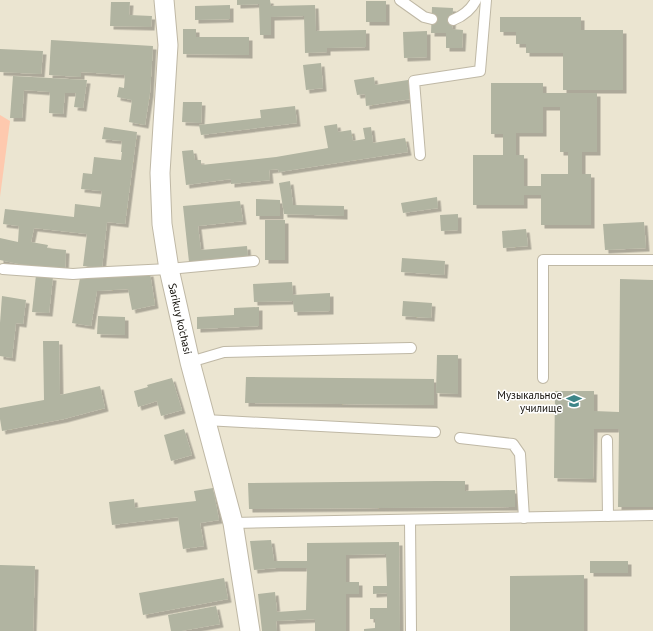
<svg xmlns="http://www.w3.org/2000/svg" width="653" height="631" font-family="'PT Sans',sans-serif">
  <style>
    .green { fill: #fec9ae }
    .building { fill: #b1b4a1; fill-rule: evenodd; filter: url(#shadow) }
    .lines { fill: none; stroke-linecap: round; stroke-linejoin: round }
    .service-casing { stroke: #bfb8a5; stroke-width: 12 }
    .minor-casing { stroke: #bfb8a5; stroke-width: 21 }
    .service { stroke: #fff; stroke-width: 10 }
    .minor { stroke: #fff; stroke-width: 19 }
    .labels { text-anchor: middle; stroke-width: 3; stroke-linejoin: round; paint-order: stroke }
    .street-label { font-size: 11px; fill: #13100a; stroke: #fff }
    .poi-label { font-size: 11px; fill: #13100a; stroke: #fff; text-anchor: end }
  </style>
  <defs>
    <filter id="shadow"><feDropShadow dx="3.5" dy="3.5" stdDeviation="0" flood-color="#0004"/></filter>
  </defs>
  <rect width="100%" height="100%" fill="#ebe5d1"/>
  <!-- green -->
  <polygon class="green" points="0,115 10,121 0,197"/>
  <!-- building -->
  <g class="building">
    <polygon points="237,0 270,0 271,6 315,5 316,31 366,30 366,47 327,48 327,52 305,53 304,16 271,17 271,35 260,35 259,4 237,5"/>
    <rect x="366" y="1" width="20" height="21"/>
    <polygon points="111,2 130,2 129,15 152,16 151,27 110,26"/>
    <polygon points="230,5 230,19 195,20 195,6"/>
    <polygon points="432,7 453,8 452,29 463,30 462,48 446,48 446,33 431,33"/>
    <polygon points="500,17 581,17 581,30 623,30 623,90 563,90 563,53 526,53 526,44 516,44 516,32 500,32"/>
    <polygon points="183,29 196,29 196,37 249,37 249,55 183,54"/>
    <polygon points="427,31 427,57 404,58 403,32"/>
    <polygon points="51,40 153,46 150,93 145,125 129,122 132,100 117,97 119,87 124,88 125,75 81,72 81,77 49,75"/>
    <polygon points="0,49 43,51 41,74 0,72"/>
    <polygon points="321,63 323,88 306,90 303,65"/>
    <polygon points="13,76 87,80 83,108 74,107 76,93 65,93 63,114 49,113 50,92 24,90 22,118 10,118"/>
    <polygon points="374,77 375,85 408,80 411,99 366,106 365,94 357,95 354,80"/>
    <path d="M 491,83 L 543,83 L 543,93 L 597,93 L 597,152 L 582,152 L 582,174 L 591,174 L 591,225 L 541,225 L 541,195 L 524,195 L 524,205 L 473,205 L 473,155 L 503,155 L 503,134 L 491,134 ZM 543,107 L 560,107 L 560,152 L 568,152 L 568,174 L 541,174 L 541,186 L 524,186 L 524,155 L 516,155 L 516,133 L 543,133 Z"/>
    <polygon points="183,102 202,102 201,123 182,122"/>
    <polygon points="295,106 297,123 201,135 199,125 261,118 260,110"/>
    <polygon points="337,124 338,132 351,130 353,141 365,139 363,128 371,127 373,143 405,138 408,152 279,172 278,169 269,170 270,180 231,184 231,179 186,185 182,151 193,150 195,160 201,160 201,165 276,157 328,148 324,126"/>
    <polygon points="104,127 137,132 125,224 107,222 102,268 83,266 87,234 34,228 31,242 48,245 47,248 66,250 65,271 43,269 0,260 0,238 18,242 19,226 3,224 5,209 74,217 75,204 100,207 102,191 81,189 83,173 92,174 94,157 121,160 122,152 121,152 122,141 102,139"/>
    <polygon points="290,181 293,205 344,206 344,216 284,214 279,183"/>
    <polygon points="437,197 438,208 403,213 401,203"/>
    <polygon points="256,199 280,200 280,216 256,216"/>
    <polygon points="240,201 243,221 198,226 201,250 247,246 248,257 189,262 183,206"/>
    <polygon points="458,214 458,230 441,231 440,215"/>
    <rect x="265" y="220" width="20" height="40"/>
    <polygon points="644,222 646,248 605,250 603,224"/>
    <polygon points="526,229 528,246 503,248 502,231"/>
    <polygon points="402,258 445,261 444,275 401,272"/>
    <polygon points="150,273 155,305 132,310 128,289 97,291 91,326 72,323 80,278"/>
    <polygon points="36,275 53,277 49,313 32,312"/>
    <polygon points="620,279 653,280 653,507 618,507 619,429 594,429 593,479 554,478 555,391 594,391 594,411 619,412"/>
    <polygon points="292,282 293,295 330,293 330,311 294,312 293,301 254,302 253,284"/>
    <polygon points="2,296 26,300 23,324 16,323 12,358 0,356 0,323"/>
    <polygon points="403,301 432,303 431,318 402,316"/>
    <polygon points="259,307 259,326 197,329 197,317 234,315 234,308"/>
    <polygon points="98,316 125,317 125,335 97,334"/>
    <polygon points="43,341 59,341 60,395 100,386 105,408 64,419 2,431 0,419 0,408 44,400"/>
    <polygon points="437,355 458,355 458,394 436,393"/>
    <polygon points="246,377 434,379 434,405 245,403"/>
    <polygon points="172,378 182,410 161,416 157,401 138,407 134,391 148,387 147,385"/>
    <polygon points="184,429 192,455 171,461 164,435"/>
    <polygon points="437,481 465,481 465,491 515,490 515,507 249,509 248,483"/>
    <polygon points="213,488 219,520 200,523 204,546 183,549 178,517 112,525 109,502 134,499 135,508 196,501 194,491"/>
    <polygon points="271,540 274,561 307,561 307,543 399,542 400,631 364,631 364,629 375,628 375,619 370,619 370,608 387,608 387,593 373,594 373,586 387,586 386,554 346,555 346,582 359,582 359,594 346,594 346,631 315,631 315,619 276,621 277,631 262,631 258,594 275,592 277,612 306,610 307,568 276,568 254,570 250,541"/>
    <rect x="590" y="561" width="38" height="12"/>
    <polygon points="0,565 35,566 33,631 0,631"/>
    <polygon points="584,575 584,631 510,631 510,576"/>
    <polygon points="224,578 228,599 143,615 139,593"/>
    <polygon points="216,606 220,624 181,631 171,631 168,615"/>
  </g>
  <g class="lines">
    <!-- service casing -->
    <g class="service-casing">
      <g id="service">
        <polyline points="400,0 424,17 432,19"/>
        <path d="M 453,20 C 463,16 471,10 476,0"/>
        <polyline points="420,155 414,81 480,71 486,0"/>
        <polyline points="3,269 73,274 87,273 169,269 254,261"/>
        <polyline points="190,362 224,352 411,348"/>
        <polyline points="543,378 543,260 653,260"/>
        <polyline points="205,420 435,432"/>
        <polyline points="460,438 513,444 520,454 524,518"/>
        <polyline points="607,440 608,516"/>
        <polyline points="410,520 411,631"/>
        <polyline points="233,523 653,515"/>
      </g>
    </g>
    <!-- minor casing -->
    <g class="minor-casing">
      <g id="minor">
        <path id="s1" d="M 164,0 L 168,45 L 160,173 L 162,224 L 169,269 L 190,362 L 233,523 L 250,631"/>
      </g>
    </g>
    <!-- service -->
    <use href="#service" class="service"/>
    <!-- minor -->
    <use href="#minor" class="minor"/>
  </g>
  <!-- icons -->
  <defs>
    <g id="university-bare" transform="scale(1.2)"><path d="M0-5L7-2L0 1L-7-2ZM-4 1L0 2.5L4 1V4Q0 6-4 4Z" fill="#3d8588" stroke="#fff" stroke-width="2.5" paint-order="stroke"/></g>
  </defs>
  <g fill-rule="evenodd">
    <use href="#university-bare" x="574" y="401"/>
  </g>
  <g class="labels">
    <!-- street labels -->
    <g class="street-label">
      <text dy="4" stroke="none"><textPath href="#s1" startOffset="321">Sarikuy ko'chasi</textPath></text>
    </g>
    <!-- poi labels -->
    <g class="poi-label">
      <text x="562" y="399">Музыкальное<tspan x="562" dy="13">училище</tspan></text>
    </g>
  </g>
</svg>
